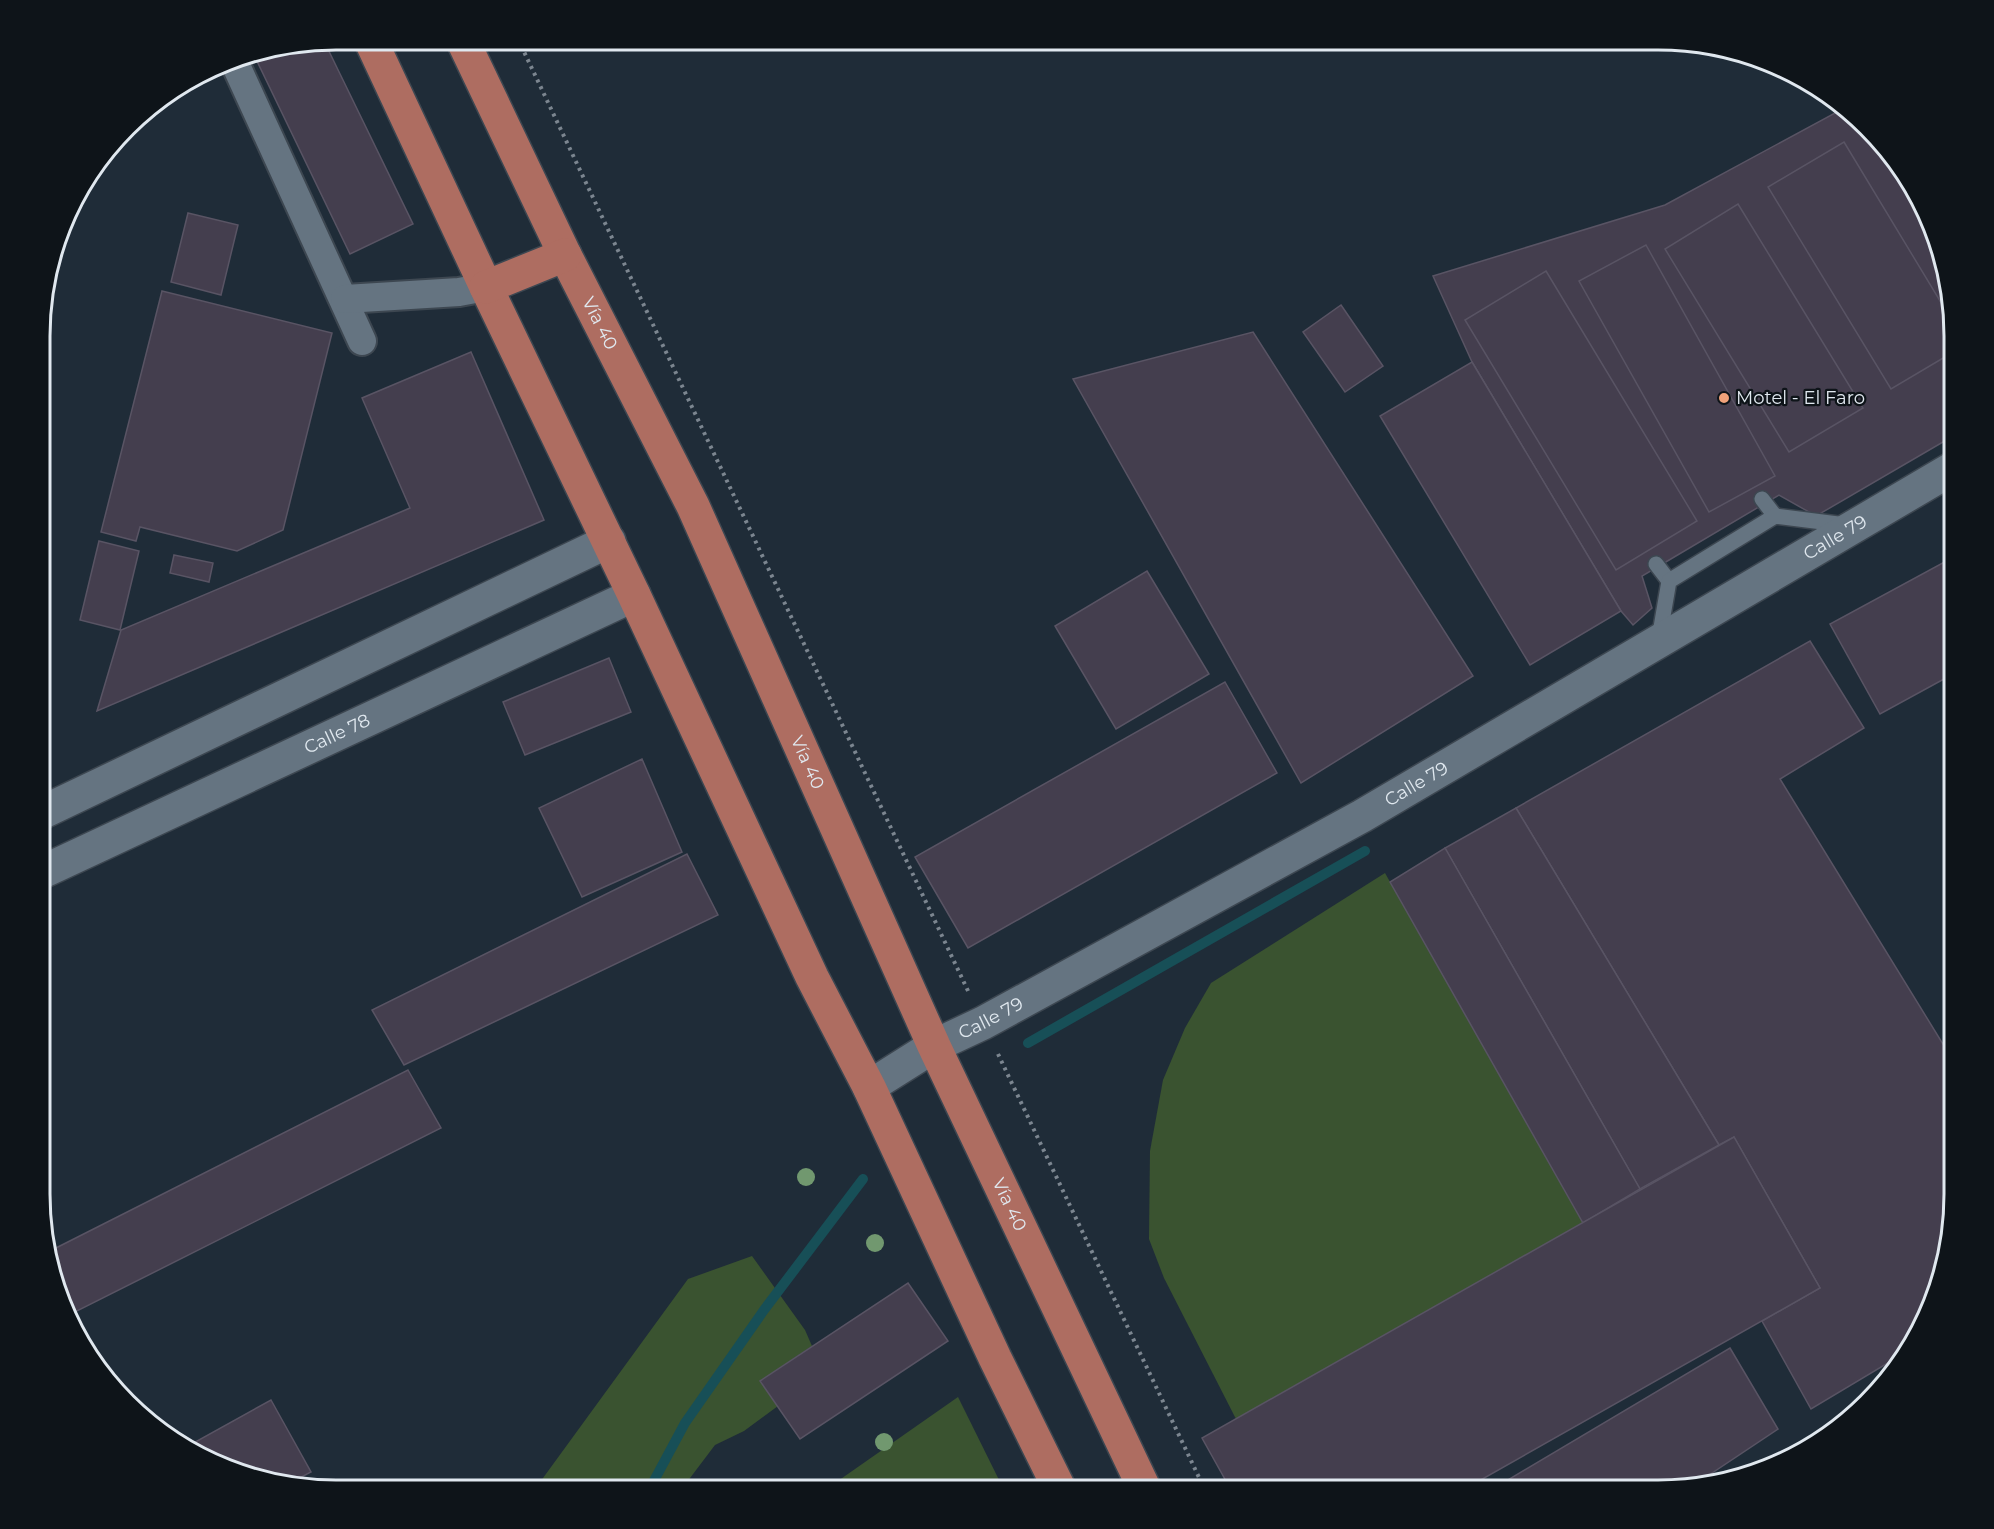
<svg xmlns="http://www.w3.org/2000/svg" width="1994" height="1529" font-family="Montserrat,sans-serif">
  <style>
    .green { fill: #3a5330 }
    .lines { fill: none; stroke-linecap: round; stroke-linejoin: round }
    .stream { stroke: #174f57; stroke-width: 10 }
    .building { fill: #443e4e; stroke: #595464; stroke-width: 1.5 }
    .service-casing { stroke: #3d4751; stroke-width: 18 }
    .minor-casing { stroke: #3d4751; stroke-width: 32 }
    .tertiary-casing { stroke: #3d4751; stroke-width: 36 }
    .secondary-casing { stroke: #3d4751; stroke-width: 36 }
    .trunk-casing { stroke: #3d4751; stroke-width: 36 }
    .path { stroke: #7c8690; stroke-width: 4; stroke-dasharray: 3 4.5; stroke-linecap: butt }
    .service { stroke: #657481; stroke-width: 15 }
    .minor { stroke: #657481; stroke-width: 28 }
    .tertiary { stroke: #657481; stroke-width: 33 }
    .secondary { stroke: #657481; stroke-width: 33 }
    .trunk { stroke: #ae6d61; stroke-width: 33 }
    .tree { fill: #71986f }
    .poi-dot { fill: #f0a27a; stroke: #0e1419; stroke-width: 2 }
    .labels { text-anchor: middle; stroke-width: 4.5; stroke-linejoin: round; paint-order: stroke }
    .street-label { font-size: 18px; fill: #e0e8ef; stroke: #0e1419 }
    .poi-label { font-size: 18px; fill: #e0e8ef; stroke: #0e1419; text-anchor: start }
    .rim { fill: none; stroke: #e0e8ef; stroke-width: 3 }
  </style>
  <rect width="100%" height="100%" fill="#1f2c38"/>
  <!-- green -->
  <g class="green">
    <polygon points="1385,873 1583,1223 1236,1419 1164,1278 1149,1239 1150,1151 1163,1080 1185,1028 1211,983"/>
    <polygon points="752,1256 805,1330 812,1346 760,1381 778,1406 744,1431 715,1445 681,1490 535,1489 688,1279"/>
    <polygon points="958,1397 1004,1490 825,1490"/>
  </g>
  <g class="lines">
    <!-- stream -->
    <g class="stream">
      <polyline points="1028,1043 1365,851"/>
      <polyline points="649,1490 685,1423 764,1310 863,1179"/>
    </g>
  </g>
  <!-- building -->
  <g class="building">
    <polygon points="324,41 413,224 350,254 253,53"/>
    <polygon points="1846,107 1854,112 1925,205 1949,277 1955,335 1955,435 1816,516 1779,495 1659,566 1642,576 1652,608 1633,625 1621,611 1472,362 1433,276 1665,205"/>
    <polygon points="1844,142 1954,324 1955,351 1891,389 1768,187"/>
    <polygon points="1884,152 1925,205 1947,271"/>
    <polygon points="1738,204 1863,408 1789,452 1665,249"/>
    <polygon points="188,213 238,225 221,295 171,282"/>
    <polygon points="1646,245 1775,476 1709,512 1579,281"/>
    <polygon points="1546,271 1697,521 1616,570 1465,320"/>
    <polygon points="162,291 332,333 283,530 237,551 140,527 136,541 101,532"/>
    <polygon points="1341,305 1383,366 1345,392 1303,332"/>
    <polygon points="1253,332 1473,676 1301,783 1073,379"/>
    <polygon points="471,352 544,520 97,711 121,630 410,508 362,398"/>
    <polygon points="1472,362 1621,611 1530,665 1380,416"/>
    <polygon points="99,541 139,551 120,630 80,620"/>
    <polygon points="174,555 213,563 209,582 170,573"/>
    <polygon points="1950,559 1955,567 1955,673 1880,714 1830,624"/>
    <polygon points="1147,571 1209,674 1116,729 1055,626"/>
    <polygon points="1810,641 1864,728 1780,779 1954,1062 1954,1213 1932,1307 1903,1354 1811,1409 1762,1321 1820,1288 1734,1137 1719,1145 1516,808"/>
    <polygon points="609,658 631,712 525,755 503,702"/>
    <polygon points="1225,682 1277,773 968,948 915,857"/>
    <polygon points="642,759 682,852 582,897 539,808"/>
    <polygon points="1516,808 1719,1145 1640,1189 1445,848"/>
    <polygon points="1445,848 1640,1189 1583,1223 1390,882"/>
    <polygon points="687,854 718,915 404,1065 372,1010"/>
    <polygon points="408,1070 441,1128 67,1316 50,1251"/>
    <polygon points="1734,1137 1820,1288 1463,1490 1231,1490 1202,1438"/>
    <polygon points="908,1283 948,1341 800,1439 760,1381"/>
    <polygon points="1730,1348 1778,1429 1691,1487 1658,1490 1491,1490"/>
    <polygon points="271,1400 311,1472 290,1483 222,1468 188,1446"/>
  </g>
  <g class="lines">
    <!-- service casing -->
    <g class="service-casing">
      <g id="service">
        <polyline points="1762,499 1775,516"/>
        <polyline points="1656,564 1669,581"/>
        <polyline points="1659,639 1669,581 1775,516 1846,525"/>
      </g>
    </g>
    <!-- minor casing -->
    <g class="minor-casing">
      <g id="minor">
        <polyline points="233,59 362,341"/>
        <polyline points="345,299 459,292 486,287"/>
      </g>
    </g>
    <!-- tertiary casing -->
    <g class="tertiary-casing">
      <g id="tertiary">
        <path id="s1" d="M 869,1087 L 934,1046 L 983,1023 L 1362,816 L 1955,467"/>
      </g>
    </g>
    <!-- secondary casing -->
    <g class="secondary-casing">
      <g id="secondary">
        <polyline points="41,813 609,541"/>
        <path id="s2" d="M 40,873 L 634,595"/>
      </g>
    </g>
    <!-- trunk casing -->
    <g class="trunk-casing">
      <g id="trunk">
        <polyline points="370,39 486,287 634,595 812,977 869,1087 995,1358 1060,1490"/>
        <path id="s3" d="M 462,39 L 565,255 L 693,506 L 934,1046 L 1145,1490"/>
        <polyline points="486,287 565,255"/>
      </g>
    </g>
    <!-- path -->
    <g class="path">
      <polyline points="518,39 969,993"/>
      <polyline points="998,1054 1205,1490"/>
    </g>
    <!-- service -->
    <use href="#service" class="service"/>
    <!-- minor -->
    <use href="#minor" class="minor"/>
    <!-- tertiary -->
    <use href="#tertiary" class="tertiary"/>
    <!-- secondary -->
    <use href="#secondary" class="secondary"/>
    <!-- trunk -->
    <use href="#trunk" class="trunk"/>
  </g>
  <!-- trees -->
  <g class="tree">
    <circle cx="806" cy="1177" r="9"/>
    <circle cx="875" cy="1243" r="9"/>
    <circle cx="884" cy="1442" r="9"/>
  </g>
  <!-- markers -->
  <circle class="poi-dot" cx="1724" cy="398" r="6"/>
  <g class="labels">
    <!-- street labels -->
    <g class="street-label">
      <text dy="6" stroke="none"><textPath href="#s3" startOffset="316">Vía 40</textPath></text>
      <text dy="6" stroke="none"><textPath href="#s1" startOffset="1112">Calle 79</textPath></text>
      <text dy="6" stroke="none"><textPath href="#s2" startOffset="328">Calle 78</textPath></text>
      <text dy="6" stroke="none"><textPath href="#s3" startOffset="802">Vía 40</textPath></text>
      <text dy="6" stroke="none"><textPath href="#s1" startOffset="626">Calle 79</textPath></text>
      <text dy="6" stroke="none"><textPath href="#s1" startOffset="140">Calle 79</textPath></text>
      <text dy="6" stroke="none"><textPath href="#s3" startOffset="1288">Vía 40</textPath></text>
    </g>
    <!-- poi labels -->
    <g class="poi-label">
      <text x="1736" y="404">Motel - El Faro</text>
    </g>
  </g>
  <!-- crop -->
  <path d="M0 0H1994V1529H0ZM336 50H1658A286 286 0 0 1 1944 336V1194A286 286 0 0 1 1658 1480H336A286 286 0 0 1 50 1194V336A286 286 0 0 1 336 50Z" fill="#0e1419" fill-rule="evenodd"/>
  <path class="rim" d="M336 50H1658A286 286 0 0 1 1944 336V1194A286 286 0 0 1 1658 1480H336A286 286 0 0 1 50 1194V336A286 286 0 0 1 336 50Z"/>
</svg>
